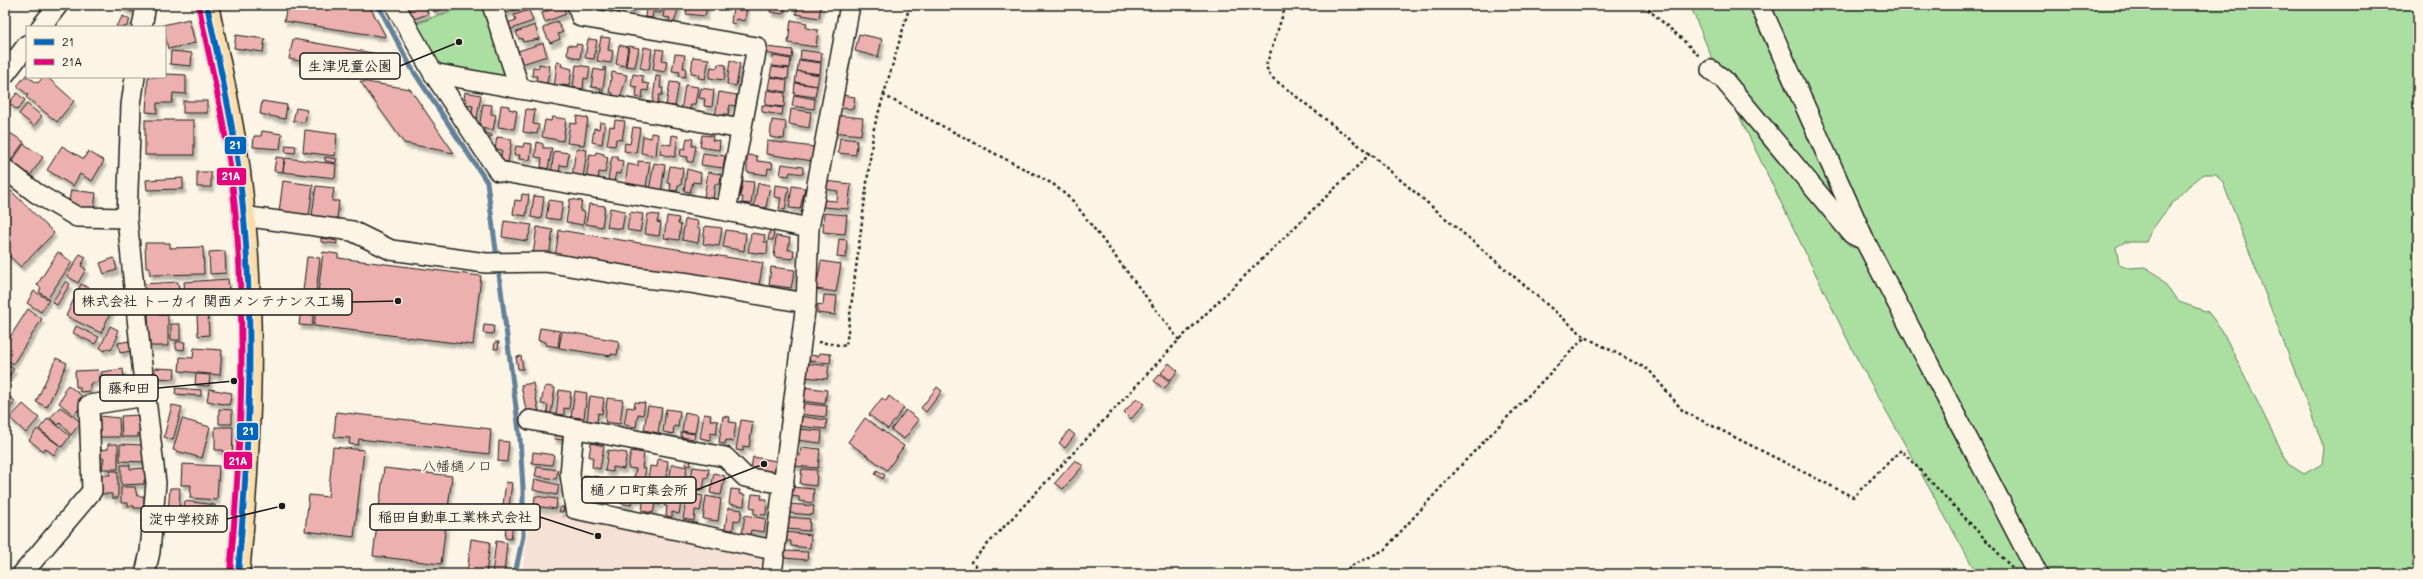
<svg xmlns="http://www.w3.org/2000/svg" width="2423" height="579" font-family="Mali,'Klee One',sans-serif">
  <style>
    .built { fill: #f7e1d5 }
    .green { fill: #abdfa1; stroke: #647e5e; fill-rule: evenodd }
    .lines { fill: none; stroke-linecap: round; stroke-linejoin: round }
    .stream { stroke: #63819a; stroke-width: 5 }
    .building { fill: #ecb1af; stroke: #1c1c1c; filter: url(#shadow) }
    .minor-casing { stroke: #1c1c1c; stroke-width: 22 }
    .major-casing { stroke: #1c1c1c; stroke-width: 25 }
    .path { stroke: #1c1c1c; stroke-width: 2.5; stroke-dasharray: 3 3; stroke-linecap: butt }
    .minor { stroke: #fcf5e5; stroke-width: 19 }
    .major { stroke: #f9deab; stroke-width: 22 }
    .bus-1-casing { stroke: #fcf5e5; stroke-width: 9 }
    .bus-2-casing { stroke: #fcf5e5; stroke-width: 9 }
    .bus-1 { stroke: #0065bd; stroke-width: 6 }
    .bus-2 { stroke: #e5007d; stroke-width: 6 }
    .labels { text-anchor: middle; stroke-width: 3.5; stroke-linejoin: round; paint-order: stroke }
    .neighbourhood-label { font-size: 14px; fill: #1c1c1c; stroke: #fcf5e5 }
    .leader { fill: none; stroke: #1c1c1c; stroke-width: 1.5 }
    .callout-dot { fill: #1c1c1c; stroke: #fcf5e5; stroke-width: 1.5 }
    .callout { fill: #fcf5e5; stroke: #1c1c1c; stroke-width: 1.5 }
    .callout-label { font-size: 14px; text-anchor: middle; font-weight: bold; fill: #1c1c1c }
    .line-badge { stroke: #fcf5e5; stroke-width: 1.5 }
    .badge-label { font-size: 11px; text-anchor: middle; font-weight: bold; fill: #fff }
  </style>
  <defs>
    <filter id="shadow"><feDropShadow dx="2.5" dy="4.5" stdDeviation="1" flood-color="#0004"/></filter>
  </defs>
  <rect width="100%" height="100%" fill="#fcf5e5"/>
  <filter id="ink" filterUnits="userSpaceOnUse"><feTurbulence type="fractalNoise" baseFrequency=".025" numOctaves="2"/><feDisplacementMap in="SourceGraphic" scale="8" xChannelSelector="R" yChannelSelector="G"/><feConvolveMatrix kernelMatrix="1 2 1 2 8 2 1 2 1" color-interpolation-filters="sRGB"/></filter>
  <g filter="url(#ink)">
    <!-- built -->
    <polygon class="built" points="530,509 764,555 763,574 522,574"/>
    <!-- green -->
    <g class="green">
      <polygon points="469,5 483,5 511,83 444,69 432,60 413,24"/>
      <polygon points="1690,5 1748,5 1850,231 1716,68"/>
      <path d="M 1762,5 L 2418,5 L 2418,574 L 2043,574 L 1945,395 ZM 2203,174 L 2216,174 L 2223,183 L 2324,448 L 2322,464 L 2304,474 L 2288,464 L 2222,330 L 2208,312 L 2179,302 L 2156,274 L 2145,267 L 2130,268 L 2119,264 L 2116,247 L 2125,242 L 2146,242 C 2153,223 2186,186 2203,174 Z"/>
      <polygon points="1725,87 1851,247 1862,249 1944,417 2029,574 1977,574 1854,353"/>
    </g>
    <g class="lines">
      <!-- stream -->
      <g class="stream">
        <polyline points="378,5 412,69 487,182 497,258"/>
        <polyline points="498,266 520,439 523,488 523,536 515,574"/>
      </g>
    </g>
    <!-- building -->
    <g class="building">
      <polygon points="117,5 135,5 132,12"/>
      <polygon points="287,5 349,5 371,9 386,37 284,21"/>
      <polygon points="425,5 428,14 411,20 408,10"/>
      <polygon points="432,5 447,5 448,7 434,12"/>
      <polygon points="500,5 527,5 527,6 504,14"/>
      <polygon points="538,5 551,5 539,9"/>
      <polygon points="563,5 566,14 545,22 542,13"/>
      <polygon points="614,5 624,5 623,13 613,11"/>
      <polygon points="628,5 635,5 634,12 627,11"/>
      <polygon points="646,5 662,5 661,13 653,12 652,18 645,17"/>
      <polygon points="665,5 679,6 674,23 669,23 670,18 663,17"/>
      <polygon points="687,5 707,5 705,16 686,14"/>
      <polygon points="733,5 747,5 745,21 736,19 735,24 731,23"/>
      <polygon points="771,5 785,5 784,14 770,12"/>
      <polygon points="797,5 821,5 819,18 796,14"/>
      <polygon points="529,10 533,21 509,30 507,23 516,20 514,15"/>
      <polygon points="123,16 130,20 126,27 118,27 116,26"/>
      <polygon points="189,19 195,43 168,49 163,25"/>
      <polygon points="791,20 807,23 806,28 818,30 816,47 788,43"/>
      <polygon points="557,21 563,32 558,34 560,39 550,43 543,28"/>
      <polygon points="535,25 539,39 523,42 522,38 519,39 516,32"/>
      <polygon points="859,34 882,39 878,57 855,51"/>
      <polygon points="236,35 265,39 263,52 234,48"/>
      <polygon points="601,37 610,38 608,50 613,51 611,63 597,61"/>
      <polygon points="293,39 378,54 374,75 289,59"/>
      <polygon points="588,39 597,40 594,59 585,58"/>
      <polygon points="543,43 547,56 522,64 518,51"/>
      <polygon points="576,44 582,45 580,59 567,55 568,45 576,46"/>
      <polygon points="619,45 628,47 625,66 616,64"/>
      <polygon points="629,46 639,48 635,67 626,66"/>
      <polygon points="644,47 652,49 649,70 640,68"/>
      <polygon points="766,47 793,50 792,58 765,53"/>
      <polygon points="656,49 664,50 662,60 667,61 665,72 653,70"/>
      <polygon points="801,50 822,53 821,62 800,59"/>
      <polygon points="171,51 192,53 191,66 170,64"/>
      <polygon points="675,54 685,55 683,68 686,68 685,77 679,76 680,72 672,71"/>
      <polygon points="773,56 791,59 790,68 772,66"/>
      <polygon points="693,57 709,59 705,79 698,78 699,74 691,73"/>
      <polygon points="730,60 740,64 736,86 727,84"/>
      <polygon points="799,60 821,63 820,74 797,71"/>
      <polygon points="557,62 562,63 561,66 572,69 569,86 562,85 562,89 554,88"/>
      <polygon points="539,64 550,66 547,83 536,82 537,76 532,76 533,67 539,68"/>
      <polygon points="718,64 726,65 724,80 709,78 711,67 717,68"/>
      <polygon points="576,65 590,67 588,79 584,78 583,89 573,87"/>
      <polygon points="604,67 606,68 602,95 600,94 601,88 591,87 594,69 604,71"/>
      <polygon points="772,67 789,69 788,79 770,76"/>
      <polygon points="797,71 819,75 817,86 795,82"/>
      <polygon points="612,72 627,75 620,99 613,98 613,93 609,92"/>
      <polygon points="27,74 27,77 38,83 43,77 47,77 74,101 57,122 26,97 28,95 17,86"/>
      <polygon points="165,74 186,75 186,94 173,93 172,103 157,103 157,113 146,112 148,77 165,77"/>
      <polygon points="633,74 643,76 642,83 649,84 648,91 643,90 642,98 636,97 637,87 631,86"/>
      <polygon points="656,76 661,77 660,88 663,88 662,95 659,95 657,106 652,106"/>
      <polygon points="770,77 787,80 786,92 768,89"/>
      <polygon points="360,81 410,89 454,153 404,143"/>
      <polygon points="670,82 679,83 675,106 666,105"/>
      <polygon points="795,83 817,86 815,97 794,94"/>
      <polygon points="685,85 698,87 695,104 691,104 689,113 681,111"/>
      <polygon points="701,88 714,90 712,107 704,106 705,99 699,98"/>
      <polygon points="767,90 785,93 784,107 765,105"/>
      <polygon points="465,92 481,95 477,118 471,117 473,106 466,105 467,99 464,99"/>
      <polygon points="719,92 737,95 735,106 730,105 728,114 724,114 723,118 715,117"/>
      <polygon points="17,93 25,100 17,110 9,103"/>
      <polygon points="794,95 815,99 814,109 792,106"/>
      <polygon points="842,95 855,97 853,109 840,108"/>
      <rect x="183" y="101" width="24" height="12"/>
      <polygon points="262,101 287,105 285,119 260,114"/>
      <polygon points="27,104 42,116 34,126 19,114"/>
      <polygon points="483,104 492,105 491,114 496,115 493,130 479,128"/>
      <polygon points="501,105 509,106 509,109 517,111 514,129 498,127"/>
      <polygon points="762,105 783,108 782,115 762,112"/>
      <polygon points="296,108 307,110 305,122 293,121"/>
      <polygon points="526,109 535,110 533,124 539,125 537,134 523,132"/>
      <polygon points="791,109 811,112 809,128 789,124"/>
      <polygon points="835,115 863,118 861,135 833,132"/>
      <polygon points="577,116 588,118 584,145 567,143 570,123 576,124"/>
      <polygon points="552,117 566,119 563,141 542,137 545,120 551,121"/>
      <rect x="145" y="120" width="49" height="35"/>
      <polygon points="615,120 625,121 622,140 616,139 615,146 607,145 610,126 614,127"/>
      <polygon points="772,120 786,122 784,139 770,137"/>
      <polygon points="600,122 605,123 602,144 592,142 594,128 599,129"/>
      <polygon points="633,127 640,128 636,153 624,151 625,143 630,144"/>
      <polygon points="305,130 337,134 335,156 303,152"/>
      <polygon points="7,131 24,142 9,163 5,160 5,133"/>
      <polygon points="262,131 282,134 280,149 253,147 254,136 261,136"/>
      <polygon points="483,133 492,135 492,137 483,136"/>
      <polygon points="651,133 658,134 656,156 641,153 643,136 651,138"/>
      <polygon points="672,135 678,136 675,157 660,154 662,143 671,145"/>
      <polygon points="702,135 713,136 712,140 720,141 719,150 700,147"/>
      <polygon points="497,137 512,139 508,162 500,161 502,150 495,149"/>
      <polygon points="687,138 693,139 692,146 696,146 693,162 687,162 688,157 680,156 681,148 685,149"/>
      <polygon points="840,138 857,140 856,155 838,153"/>
      <polygon points="767,141 814,147 813,161 766,154"/>
      <polygon points="537,142 543,144 543,148 552,148 548,169 541,167 542,158 535,157"/>
      <polygon points="524,143 532,144 530,160 519,159 520,155 514,155 516,146 523,147"/>
      <polygon points="24,144 43,157 29,177 10,164"/>
      <polygon points="286,145 296,146 295,153 285,152"/>
      <polygon points="62,146 84,159 88,151 104,161 92,181 80,174 73,186 47,170"/>
      <polygon points="576,149 587,150 583,178 572,176"/>
      <polygon points="554,151 569,153 567,166 560,165 559,175 551,174"/>
      <polygon points="596,152 604,154 604,156 608,157 605,173 599,172 598,181 586,179 590,154 595,155"/>
      <polygon points="703,153 725,156 723,168 701,165"/>
      <polygon points="747,155 757,156 757,161 773,163 772,169 768,168 767,175 747,172"/>
      <polygon points="612,156 617,156 618,160 623,161 621,174 616,173 614,181 608,180"/>
      <polygon points="276,157 284,158 283,172 274,171"/>
      <polygon points="325,157 337,159 336,163 325,161"/>
      <polygon points="285,158 336,164 335,178 283,172"/>
      <polygon points="638,161 650,162 646,187 625,184 628,164 638,166"/>
      <polygon points="654,163 665,165 661,192 649,190"/>
      <polygon points="782,164 803,167 803,174 790,172 789,176 780,175"/>
      <polygon points="670,166 683,168 681,185 678,185 677,191 670,190 671,184 667,183"/>
      <polygon points="687,169 701,173 700,183 693,182 690,192 684,191"/>
      <rect x="197" y="172" width="14" height="15"/>
      <polygon points="708,172 721,174 720,184 715,184 713,199 704,197"/>
      <polygon points="183,178 183,189 147,190 146,180"/>
      <polygon points="283,181 313,185 309,216 279,212"/>
      <polygon points="743,181 754,182 751,204 742,203 743,197 740,197"/>
      <polygon points="825,181 851,184 848,209 823,207 823,200 837,201 838,191 825,189"/>
      <polygon points="758,183 770,185 766,208 754,206"/>
      <polygon points="5,185 54,233 21,267 5,252"/>
      <polygon points="775,185 789,187 785,210 779,209 781,198 774,197"/>
      <polygon points="316,186 334,188 332,201 339,201 337,219 312,216"/>
      <polygon points="792,186 805,188 800,209 789,208"/>
      <polygon points="71,190 96,193 94,210 68,206"/>
      <polygon points="522,194 529,195 526,216 513,214 515,200 521,201"/>
      <polygon points="534,196 544,197 541,219 531,217"/>
      <polygon points="570,199 582,201 580,211 585,212 583,225 566,222"/>
      <polygon points="549,200 563,202 560,220 546,218"/>
      <polygon points="589,204 605,206 602,227 586,224"/>
      <polygon points="610,208 625,211 622,229 607,227"/>
      <polygon points="630,212 643,214 640,232 627,230"/>
      <polygon points="824,213 847,215 845,234 823,232"/>
      <polygon points="648,214 659,215 657,222 661,223 659,236 645,234"/>
      <polygon points="667,216 679,218 678,224 681,225 679,240 664,238"/>
      <polygon points="685,219 698,221 697,228 700,229 698,243 682,240"/>
      <polygon points="504,221 532,225 527,241 502,237"/>
      <polygon points="705,226 722,228 719,246 703,244"/>
      <polygon points="537,227 553,230 549,256 533,254"/>
      <polygon points="770,229 774,230 773,240 768,240"/>
      <polygon points="559,230 763,263 758,290 555,257"/>
      <polygon points="726,230 746,233 744,251 723,247"/>
      <polygon points="751,233 765,235 764,242 768,242 767,254 748,252"/>
      <polygon points="776,236 790,238 788,250 794,250 793,259 774,257"/>
      <polygon points="321,238 337,241 337,244 321,242"/>
      <polygon points="839,239 847,240 846,258 837,257"/>
      <polygon points="145,243 170,243 170,248 203,247 204,274 150,275 150,268 146,268"/>
      <polygon points="225,251 226,273 210,274 209,252"/>
      <polygon points="58,252 72,262 48,298 39,292 41,288 37,285"/>
      <polygon points="323,252 338,254 338,258 481,276 473,345 314,326"/>
      <polygon points="80,254 86,257 81,266 86,269 78,283 67,276"/>
      <polygon points="307,257 320,258 312,326 299,325"/>
      <polygon points="114,258 117,270 104,274 100,263"/>
      <polygon points="821,261 841,264 836,292 816,289"/>
      <polygon points="771,267 795,270 791,288 769,285"/>
      <polygon points="228,279 230,303 186,306 184,282"/>
      <polygon points="66,281 70,284 57,305 52,302"/>
      <polygon points="178,282 180,299 149,302 149,294 142,294 141,284"/>
      <polygon points="81,284 99,293 97,297 114,305 101,333 66,316"/>
      <polygon points="34,291 49,300 41,312 27,303"/>
      <polygon points="824,295 837,296 835,315 817,313 818,304 823,305"/>
      <polygon points="28,309 42,319 13,364 5,359 5,345"/>
      <polygon points="148,311 159,311 159,315 168,315 168,346 149,346"/>
      <polygon points="208,314 209,335 198,336 197,315"/>
      <rect x="171" y="324" width="9" height="16"/>
      <polygon points="484,325 494,326 493,334 483,333"/>
      <polygon points="76,326 99,337 95,344 73,333"/>
      <polygon points="110,326 118,330 116,335 118,336 111,350 107,348 105,351 100,348"/>
      <polygon points="540,328 560,331 558,347 546,345 546,342 538,340"/>
      <polygon points="562,331 619,341 617,355 611,354 611,356 559,348"/>
      <polygon points="129,341 131,351 120,353 118,343"/>
      <polygon points="176,342 185,342 184,350 176,349"/>
      <polygon points="495,342 499,342 498,349 494,349"/>
      <polygon points="194,348 222,350 220,375 179,371 180,357 193,358"/>
      <polygon points="819,353 831,354 830,363 809,361 809,355 819,356"/>
      <polygon points="521,356 523,369 518,369 516,357"/>
      <polygon points="56,358 67,363 47,407 36,402"/>
      <polygon points="805,363 829,366 827,379 803,377"/>
      <polygon points="1169,363 1178,371 1170,380 1161,373"/>
      <polygon points="5,364 14,369 7,379 5,377"/>
      <polygon points="155,368 175,369 174,379 154,378"/>
      <polygon points="123,369 125,389 107,391 106,386 103,387 101,372"/>
      <polygon points="98,370 100,380 90,384 90,391 80,392 80,387 76,387 75,371"/>
      <polygon points="196,374 210,375 209,386 195,385"/>
      <polygon points="1160,374 1170,382 1164,389 1154,381"/>
      <polygon points="533,383 539,413 527,415 521,385"/>
      <polygon points="68,385 82,396 78,400 81,406 74,415 59,403 65,393 63,391"/>
      <polygon points="548,386 555,388 551,413 547,413 548,405 541,404 544,388"/>
      <polygon points="803,387 827,390 825,404 802,401"/>
      <polygon points="937,387 942,391 926,412 921,408"/>
      <polygon points="176,388 201,390 201,396 175,394"/>
      <polygon points="209,389 232,393 229,405 207,401"/>
      <polygon points="559,390 571,392 569,409 564,408 564,415 556,414"/>
      <polygon points="575,391 587,393 584,418 571,417"/>
      <polygon points="5,393 15,401 5,415"/>
      <polygon points="590,396 604,398 602,414 598,413 597,423 587,422"/>
      <polygon points="889,396 904,408 888,429 869,415 882,398 886,401"/>
      <polygon points="607,398 623,400 620,424 605,422"/>
      <polygon points="1137,398 1144,404 1131,419 1124,412"/>
      <polygon points="635,402 645,403 643,415 638,414 636,427 624,425 627,407 634,408"/>
      <polygon points="800,403 827,406 826,417 798,414"/>
      <polygon points="23,404 39,418 26,433 10,418"/>
      <polygon points="172,405 182,407 173,440 164,437"/>
      <polygon points="648,406 662,408 658,433 644,430"/>
      <polygon points="60,407 81,422 71,435 60,423 58,425 50,418"/>
      <polygon points="219,409 232,410 232,424 219,424"/>
      <polygon points="666,409 680,411 678,427 674,426 673,434 663,432"/>
      <polygon points="906,410 919,420 904,439 891,430"/>
      <polygon points="336,412 491,429 489,454 359,439 358,445 349,444 350,438 334,437"/>
      <polygon points="685,412 698,415 695,433 682,431"/>
      <polygon points="704,414 711,415 710,420 718,421 716,434 711,433 710,440 700,438"/>
      <polygon points="140,415 141,433 138,433 138,437 122,437 121,416"/>
      <polygon points="99,416 119,418 120,437 99,437"/>
      <polygon points="723,416 730,417 729,422 736,423 733,442 726,440 725,444 719,443"/>
      <polygon points="798,416 827,420 826,429 797,426"/>
      <polygon points="48,418 70,436 62,447 39,429"/>
      <polygon points="865,418 904,446 887,470 848,442"/>
      <polygon points="182,419 210,427 202,458 173,450"/>
      <polygon points="741,420 753,422 749,447 743,446 743,451 736,450"/>
      <polygon points="215,427 233,427 232,461 223,461 223,450 215,450"/>
      <polygon points="37,429 60,446 54,455 45,448 43,451 29,440"/>
      <polygon points="797,429 822,431 821,443 796,440"/>
      <polygon points="1069,430 1075,435 1065,448 1059,443"/>
      <polygon points="555,432 564,433 563,440 554,439"/>
      <polygon points="681,432 695,434 694,439 681,437"/>
      <polygon points="499,441 509,442 507,462 498,461"/>
      <polygon points="591,443 604,446 600,469 592,467 593,457 589,457"/>
      <polygon points="108,444 118,444 118,469 102,469 104,458 100,458 99,450 108,449"/>
      <polygon points="120,444 144,445 144,462 120,461"/>
      <polygon points="333,447 364,450 354,537 305,531 309,495 328,497"/>
      <polygon points="801,447 820,449 818,468 794,466 795,455 800,456"/>
      <polygon points="608,450 627,453 624,469 613,467 613,472 605,471"/>
      <polygon points="631,451 644,453 642,468 646,469 644,479 634,477 636,469 628,468"/>
      <polygon points="533,452 554,455 552,465 532,463"/>
      <polygon points="753,457 776,461 775,472 751,468"/>
      <polygon points="658,459 668,461 665,483 648,480 650,466 657,467"/>
      <polygon points="686,459 691,460 690,466 685,465"/>
      <polygon points="1075,460 1083,466 1063,489 1055,483"/>
      <polygon points="182,464 219,466 217,500 190,498 191,485 181,485"/>
      <polygon points="672,464 687,467 683,487 672,485 673,480 669,480"/>
      <polygon points="121,465 130,465 130,469 147,468 147,480 144,480 144,484 121,485"/>
      <polygon points="537,467 558,470 556,479 535,476"/>
      <polygon points="693,467 709,469 708,478 705,477 703,490 689,488"/>
      <polygon points="384,468 452,476 441,564 373,556"/>
      <polygon points="802,469 817,470 816,486 800,484"/>
      <polygon points="877,470 885,475 883,479 875,474"/>
      <polygon points="110,471 118,471 118,498 112,498 112,494 101,494 101,475 110,475"/>
      <polygon points="714,473 725,476 721,495 710,493"/>
      <polygon points="584,475 600,477 596,499 588,498 590,488 582,487"/>
      <polygon points="535,479 559,485 557,495 533,490"/>
      <polygon points="506,482 512,483 508,514 502,513"/>
      <polygon points="623,483 642,486 640,500 632,499 631,505 620,503"/>
      <polygon points="121,487 135,487 137,496 144,496 144,508 134,508 134,506 128,506 128,503 121,503"/>
      <polygon points="645,487 658,488 657,494 661,495 660,505 655,504 653,513 642,511"/>
      <polygon points="791,487 814,489 813,503 799,501 799,497 790,496"/>
      <polygon points="170,488 180,488 179,513 168,512"/>
      <polygon points="667,488 683,490 679,514 672,512 672,517 666,516 667,506 664,506"/>
      <polygon points="731,489 740,490 739,494 745,495 744,506 729,504"/>
      <polygon points="687,493 703,496 700,511 695,510 694,521 683,519"/>
      <polygon points="752,494 762,495 761,499 767,499 766,515 754,514 754,508 750,507"/>
      <polygon points="535,496 557,499 556,509 534,506"/>
      <polygon points="706,496 721,499 718,521 703,519"/>
      <polygon points="185,501 215,505 213,518 183,514"/>
      <polygon points="790,504 814,506 813,515 789,513"/>
      <polygon points="561,507 564,507 563,512 559,512"/>
      <polygon points="728,508 742,510 740,521 734,520 733,530 725,529"/>
      <polygon points="745,515 766,519 764,532 751,530 750,535 742,534"/>
      <polygon points="788,517 810,519 809,531 787,529"/>
      <polygon points="506,524 513,524 511,539 505,538"/>
      <polygon points="785,532 811,535 810,548 791,546 791,541 785,541"/>
      <polygon points="471,539 490,542 486,574 467,574"/>
      <polygon points="496,541 507,543 504,574 492,574"/>
      <polygon points="784,551 808,552 807,560 784,558"/>
      <polygon points="530,570 548,574 529,574"/>
    </g>
    <g class="lines">
      <!-- minor casing -->
      <g class="minor-casing">
        <g id="minor">
          <polyline points="395,5 433,73 498,171 726,211 809,228"/>
          <polyline points="492,5 520,89"/>
          <polyline points="577,5 581,17 757,47 726,211"/>
          <polyline points="1760,5 1865,241 2038,574"/>
          <polyline points="41,27 58,5"/>
          <polyline points="142,27 146,5"/>
          <polyline points="1711,70 1723,79 1852,234 1860,238"/>
          <polyline points="433,73 741,129"/>
          <polyline points="5,74 27,45"/>
          <polyline points="135,77 131,105 127,218 141,357 156,483 150,552 145,574"/>
          <polyline points="5,169 36,193 77,217 127,218"/>
          <polyline points="243,216 352,231 391,250 486,263 545,262 635,277 690,283 806,303"/>
          <polyline points="530,420 725,457 745,477 784,484"/>
          <polyline points="574,429 570,474 575,509 774,550"/>
          <polyline points="22,574 92,491 89,405 146,396"/>
          <polyline points="772,574 806,303 809,228 850,5"/>
        </g>
      </g>
      <!-- major casing -->
      <g class="major-casing">
        <path id="major" d="M 207,5 C 218,60 232,116 239,172 C 256,305 251,440 238,574"/>
      </g>
      <!-- path -->
      <g class="path">
        <polyline points="1286,5 1266,66 1270,76 1370,154 1585,337 1649,370 1683,411 1853,497 1901,450 2016,572"/>
        <polyline points="1643,5 1681,38 1700,57"/>
        <polyline points="883,95 1053,184 1073,201 1179,340"/>
        <polyline points="818,342 846,346 874,128 910,5"/>
        <polyline points="986,574 971,562 1179,340 1370,154"/>
        <polyline points="1343,574 1351,566 1384,550 1464,462 1585,337"/>
      </g>
      <!-- minor -->
      <use href="#minor" class="minor"/>
      <!-- major -->
      <use href="#major" class="major"/>
      <!-- bus-1 casing -->
      <g class="bus-1-casing">
        <path id="bus-1" d="M 207,5 C 218,60 232,116 239,172 C 256,306 250,440 238,574"/>
      </g>
      <!-- bus-2 casing -->
      <g class="bus-2-casing">
        <path id="bus-2" d="M 199,7 C 210,62 224,117 231,173 C 248,306 242,440 230,573"/>
      </g>
      <!-- bus-1 -->
      <use href="#bus-1" class="bus-1"/>
      <!-- bus-2 -->
      <use href="#bus-2" class="bus-2"/>
    </g>
  </g>
  <g class="labels">
    <!-- neighbourhood labels -->
    <g class="neighbourhood-label">
      <text x="457" y="471">八幡樋ノ口</text>
    </g>
  </g>
  <!-- callouts -->
  <path class="leader" d="M459 42L400 66M398 301L352 302M234 381L158 388M764 464L696 490M598 536L540 517M282 506L227 519"/>
  <g class="callout-dot">
    <circle cx="459" cy="42" r="4"/>
    <circle cx="398" cy="301" r="4"/>
    <circle cx="234" cy="381" r="4"/>
    <circle cx="764" cy="464" r="4"/>
    <circle cx="598" cy="536" r="4"/>
    <circle cx="282" cy="506" r="4"/>
  </g>
  <g class="callout">
    <rect x="300" y="53" width="100" height="26" rx="4"/>
    <rect x="74" y="289" width="278" height="26" rx="4"/>
    <rect x="100" y="375" width="58" height="26" rx="4"/>
    <rect x="582" y="477" width="114" height="26" rx="4"/>
    <rect x="370" y="504" width="170" height="26" rx="4"/>
    <rect x="141" y="506" width="86" height="26" rx="4"/>
  </g>
  <g class="callout-label">
    <text x="350" y="71">生津児童公園</text>
    <text x="213" y="306">株式会社 トーカイ 関西メンテナンス工場</text>
    <text x="129" y="393">藤和田</text>
    <text x="639" y="495">樋ノ口町集会所</text>
    <text x="455" y="522">稲田自動車工業株式会社</text>
    <text x="184" y="524">淀中学校跡</text>
  </g>
  <g class="line-badge">
    <rect x="224" y="136" width="23" height="19" rx="4" fill="#0065bd"/>
    <rect x="216" y="167" width="31" height="19" rx="4" fill="#e5007d"/>
    <rect x="236" y="422" width="23" height="19" rx="4" fill="#0065bd"/>
    <rect x="223" y="451" width="30" height="19" rx="4" fill="#e5007d"/>
  </g>
  <g class="badge-label">
    <text x="235" y="149">21</text>
    <text x="231" y="180">21A</text>
    <text x="248" y="435">21</text>
    <text x="238" y="465">21A</text>
  </g>
  <!-- margin -->
  <rect width="2423" height="579" fill="none" stroke="#fcf5e5" stroke-width="20"/>
  <rect x="10" y="10" width="2403" height="559" fill="none" stroke="#1c1c1c" stroke-width="1.5" filter="url(#ink)"/>
  <!-- legend -->
  <rect x="26" y="26" width="140" height="52" fill="#fcf5e5" stroke="#a29e95"/>
  <rect x="34" y="39" width="20" height="6" fill="#0065bd" stroke="#a29e95"/>
  <text x="62" y="46" font-size="12" fill="#1c1c1c">21</text>
  <rect x="34" y="59" width="20" height="6" fill="#e5007d" stroke="#a29e95"/>
  <text x="62" y="66" font-size="12" fill="#1c1c1c">21A</text>
</svg>
